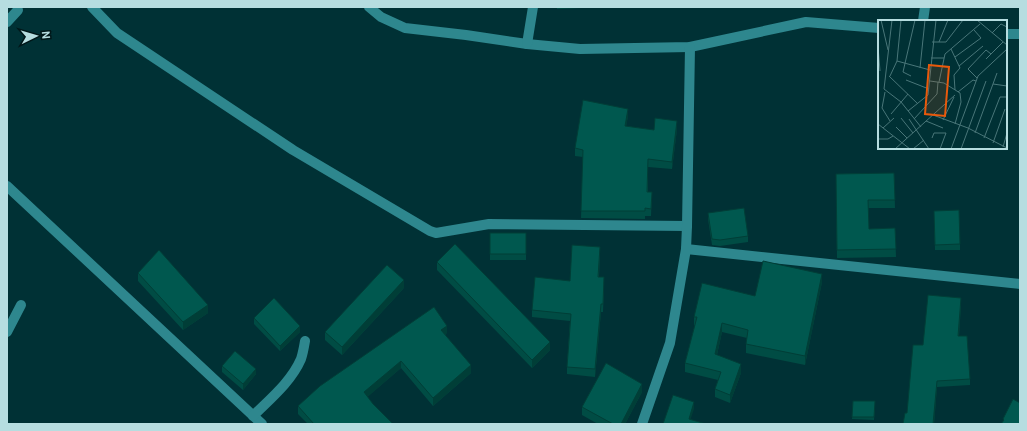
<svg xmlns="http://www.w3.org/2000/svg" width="1027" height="431" font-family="Roboto,sans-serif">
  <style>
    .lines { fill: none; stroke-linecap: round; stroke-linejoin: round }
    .minor { stroke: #2e878e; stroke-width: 10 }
    .wall { fill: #004c44 }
    .shaded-wall { fill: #003e37 }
    .building { fill: #00584f; stroke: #003e37 }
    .inset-road { fill: none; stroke: #497679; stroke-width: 1 }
    .view { fill: #e8590c; fill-opacity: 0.15; stroke: #e8590c; stroke-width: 2 }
    .inset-edge { fill: none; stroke: #b6dde0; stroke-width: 2 }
  </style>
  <rect width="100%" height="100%" fill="#003135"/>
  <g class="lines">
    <!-- minor -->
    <g class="minor">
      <polyline points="92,7 117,33 293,150 430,231 436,233 489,224 687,226"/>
      <polyline points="369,7 381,17 405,28 466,35 527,44 580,49 690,47 806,22 879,28"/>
      <polyline points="923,21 925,7"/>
      <polyline points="7,22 18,10"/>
      <polyline points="1006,34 1020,34"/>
      <polyline points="527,44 533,7"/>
      <polyline points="7,186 262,424"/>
      <polyline points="686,249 1020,284"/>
      <polyline points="7,332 21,305"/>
      <path d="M 253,416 C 270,399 291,382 301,359 C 303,353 304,347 305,341"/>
      <polyline points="642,424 670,343 686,249 687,226 690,47"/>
    </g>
  </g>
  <!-- wall -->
  <g class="wall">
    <polygon points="557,7 582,7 582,8 557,9"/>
    <polygon points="628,116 626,126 654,130 677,129 672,169 648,167 648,192 652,192 651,216 645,216 645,219 581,218 583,157 575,156 575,148"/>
    <polygon points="894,173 895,208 868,208 869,229 895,228 896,257 837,258 836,174"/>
    <polygon points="934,211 960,244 960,250 935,250"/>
    <polygon points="708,213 748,236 748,242 720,246 712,245 708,219"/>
    <rect x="490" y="233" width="36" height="27"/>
    <polygon points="600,254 599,277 604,285 603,312 601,312 595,377 567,374 567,367 570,321 532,317 532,310 570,281"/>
    <polygon points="437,262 550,350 532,368 437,270"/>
    <polygon points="138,273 208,313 183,330 138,281"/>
    <polygon points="822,282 805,365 746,353 746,344 747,338 722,332 717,355 741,373 730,403 715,397 715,389 718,380 685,372 685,363 695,325 694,325 694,317 755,296"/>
    <polygon points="404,288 342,355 325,340 325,332"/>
    <polygon points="961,305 959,336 970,379 970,385 937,387 934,424 903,424 907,413 923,345"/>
    <polygon points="254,318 300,332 280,351 254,324"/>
    <polygon points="447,333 445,335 471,373 433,406 401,368 367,397 373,404 393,424 308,424 298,414 298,406"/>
    <polygon points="222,366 256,374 243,390 222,372"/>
    <polygon points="642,392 625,424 598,424 582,415 582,407"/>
    <polygon points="853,401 875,401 874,420 852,419"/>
  </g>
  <!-- shaded-wall -->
  <g class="shaded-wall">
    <polygon points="628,109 628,116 625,134 625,126"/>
    <polygon points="677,121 677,129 672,169 672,162"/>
    <polygon points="822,274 822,282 805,365 805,356"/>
    <polygon points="404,280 404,288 342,355 342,347"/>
    <polygon points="961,298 961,305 958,343 958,336"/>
    <polygon points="601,304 601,312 595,377 595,369"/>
    <polygon points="208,305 208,313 183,330 183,322"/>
    <polygon points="722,323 722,332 715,363 715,354"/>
    <polygon points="300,326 300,332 280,351 280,346"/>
    <polygon points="447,326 447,333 441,338 441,330"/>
    <polygon points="550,342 550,350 532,368 532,360"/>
    <polygon points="401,361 401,368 364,400 364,392"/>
    <polygon points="741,364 741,373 730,403 730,395"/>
    <polygon points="471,365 471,373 433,406 433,398"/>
    <polygon points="256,369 256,374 243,390 243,384"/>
    <polygon points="937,381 937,387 934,424 933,424"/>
    <polygon points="642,384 642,392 625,424 621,424"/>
    <polygon points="694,402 694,409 689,424 689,419"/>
  </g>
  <!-- building -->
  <g class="building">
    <polygon points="583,100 628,109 625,126 654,130 655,118 677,121 672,162 648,159 647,192 652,192 651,209 645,208 645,211 581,211 583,150 575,148"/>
    <polygon points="894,173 895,200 868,200 869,229 895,228 896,249 837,250 836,174"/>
    <polygon points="744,208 748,236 720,240 712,239 708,213"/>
    <polygon points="959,210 960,244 935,245 934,211"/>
    <rect x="490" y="233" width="36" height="21"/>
    <polygon points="455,244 550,342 532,360 437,262"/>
    <polygon points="572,245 600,247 598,277 604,277 603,304 601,304 595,369 567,367 571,314 532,310 535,277 570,281"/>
    <polygon points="159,250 208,305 183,322 138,273"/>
    <polygon points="763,261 822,274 805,356 746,344 748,330 722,323 715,354 741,364 730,395 715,389 721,372 685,363 697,317 694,317 702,283 755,296"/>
    <polygon points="387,265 404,280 342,347 325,332"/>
    <polygon points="928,295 961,298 958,336 967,336 970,379 937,381 933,424 903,424 905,413 907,413 913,345 923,345"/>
    <polygon points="274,298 300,326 280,346 254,318"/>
    <polygon points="434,307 447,326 441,330 471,365 433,398 401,361 364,392 373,404 393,424 314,424 298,406 320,386"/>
    <polygon points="235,351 256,369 243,384 222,366"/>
    <polygon points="606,363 642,384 621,424 613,424 582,407"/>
    <polygon points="673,395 694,402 689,419 706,424 663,424"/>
    <polygon points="1013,399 1020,403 1020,424 1001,424 1004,420 1003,419"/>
    <polygon points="853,401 875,401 874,417 852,417"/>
  </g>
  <!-- overview -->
  <g transform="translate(878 20)">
    <rect width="129" height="129" fill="#003135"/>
    <path class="inset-road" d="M 3,0 L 10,30M 14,0 L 6,69 L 23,82 L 43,107M 99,0 L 129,25M 114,13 L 123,4 L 129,7M 54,22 L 61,22 L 70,0M 61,22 L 68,22 L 85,0M 0,26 L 2,51M 73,29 L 82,48 L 76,55 L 77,70M 77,37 L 103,18 L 96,10M 53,38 L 66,38M 108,39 L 125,22M 19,41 L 23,0M 81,46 L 105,26M 42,48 L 47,0M 11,56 L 40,84M 12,56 L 19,41 L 52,50M 33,56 L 25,52 L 37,0M 99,58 L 90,49 L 108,30 L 113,34M 28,60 L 51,69M 52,61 L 66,63 L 82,73 L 83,82 L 77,104M 61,62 L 67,34 L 102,4M 115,64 L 129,66M 7,72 L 4,88 L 12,101M 80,72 L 95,60 L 98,61M 30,91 L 50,75 L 58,0M 13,94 L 30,74M 55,95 L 90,108 L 129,128M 23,98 L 35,113M 31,99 L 51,129M 36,99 L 59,74 L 60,62M 65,100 L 76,77M 48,101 L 65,108M 0,104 L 32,129M 18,107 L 29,118M 5,108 L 16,98M 97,113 L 119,53M 54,118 L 56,113 L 68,113 L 62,129M 106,118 L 122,77 L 129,77M 0,119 L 10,119 L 15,116M 115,123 L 127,89M 125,127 L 129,113M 17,129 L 77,75M 35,129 L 46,120M 73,129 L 100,56 L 129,29M 83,129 L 108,61"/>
    <path class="view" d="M 51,45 L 71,47 L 67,96 L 47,94 Z"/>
    <rect width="129" height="129" class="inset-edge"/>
  </g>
  <!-- border -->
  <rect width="1027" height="431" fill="none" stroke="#b6dde0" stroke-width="16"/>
  <!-- north arrow -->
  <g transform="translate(36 36) rotate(85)" stroke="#001719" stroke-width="3" paint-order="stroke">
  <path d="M0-3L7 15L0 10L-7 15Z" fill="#b6dde0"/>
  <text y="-6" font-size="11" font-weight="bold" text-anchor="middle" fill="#b6dde0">N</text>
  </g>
</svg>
